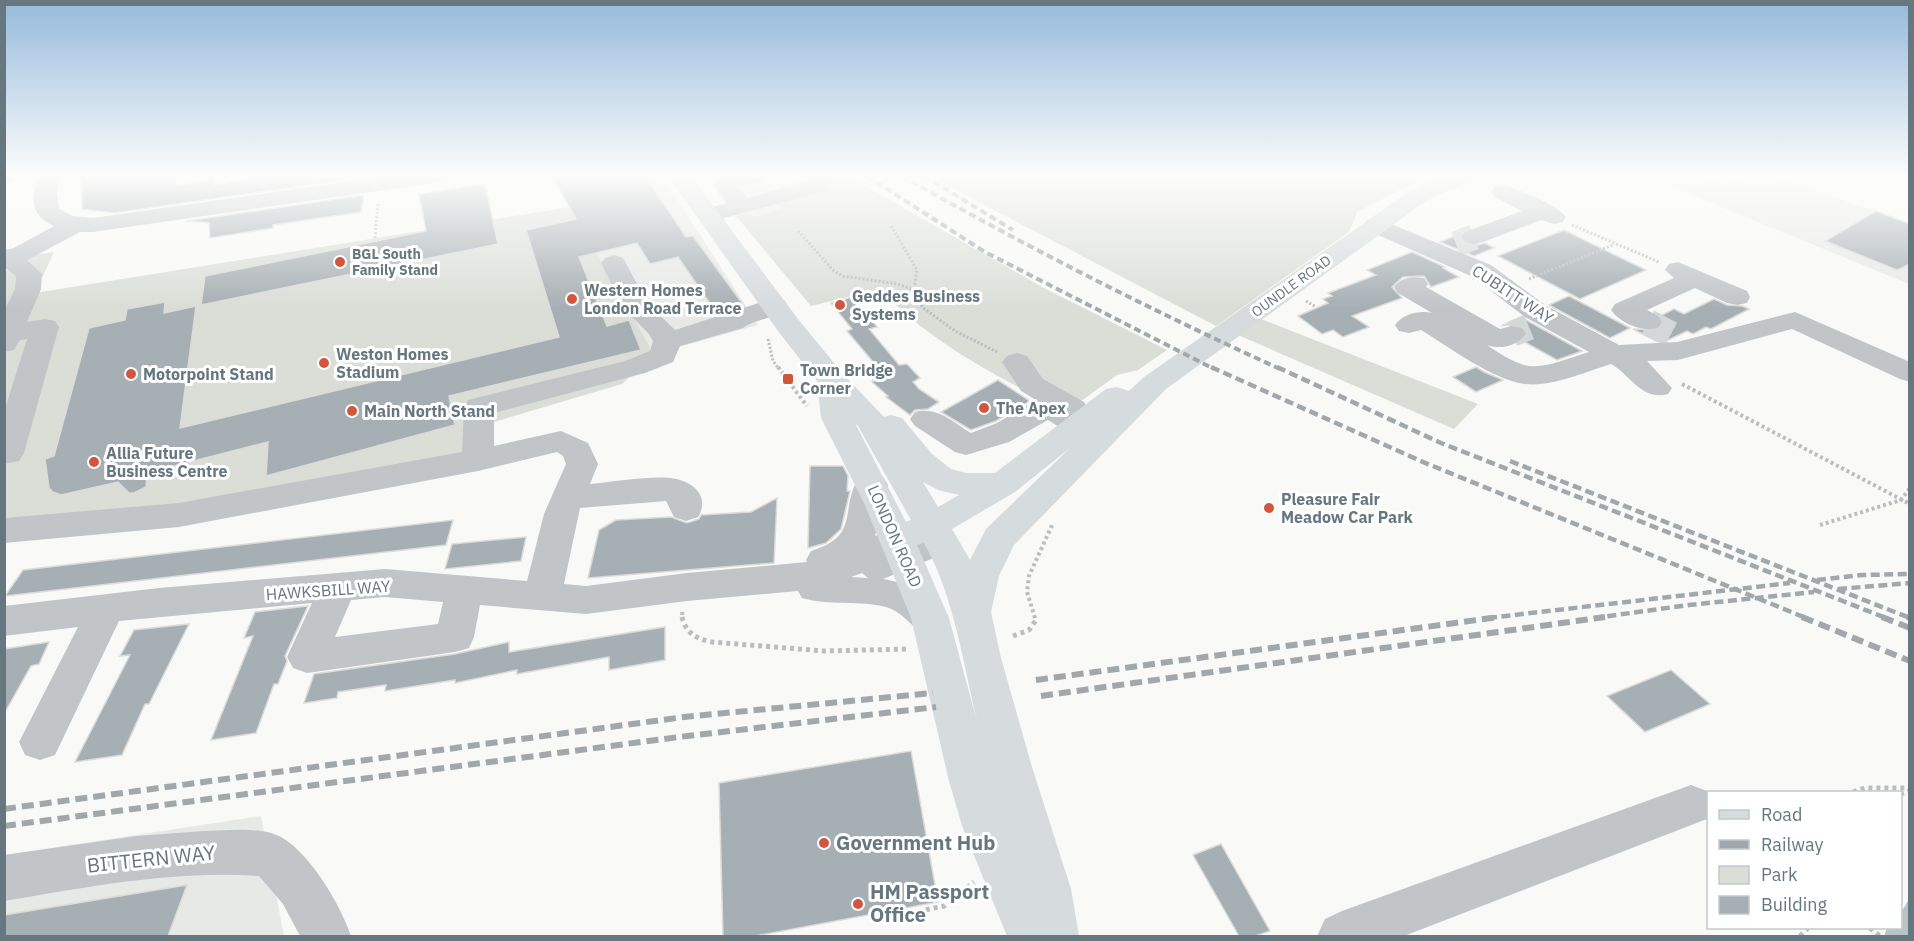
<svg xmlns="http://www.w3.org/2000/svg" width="1914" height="941" font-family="'IBM Plex Sans',sans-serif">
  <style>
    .built { fill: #e7e9e7 }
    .green { fill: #daded7 }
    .water { fill: #b8c4c7 }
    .building { fill: #a6afb3; stroke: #dbdbd9; stroke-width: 1.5 }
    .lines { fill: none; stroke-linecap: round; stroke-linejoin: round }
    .minor-tunnel { stroke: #d4d8d9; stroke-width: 26; stroke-dasharray: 26 13; stroke-linecap: butt }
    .path-far2 { stroke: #bbbec0; stroke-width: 3; stroke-dasharray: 2 2; stroke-linecap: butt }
    .path-far1 { stroke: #bbbec0; stroke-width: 4; stroke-dasharray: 3 3; stroke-linecap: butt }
    .path { stroke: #bbbec0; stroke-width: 5; stroke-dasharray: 4 4; stroke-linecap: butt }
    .minor { fill: #c1c5c8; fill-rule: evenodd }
    .major { fill: #d6dbdd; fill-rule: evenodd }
    .rail-far2 { stroke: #a1a8ac; stroke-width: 4; stroke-dasharray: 7 4; stroke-linecap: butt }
    .rail-far1 { stroke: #a1a8ac; stroke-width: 4.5; stroke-dasharray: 9 4.5; stroke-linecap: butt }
    .rail { stroke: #a1a8ac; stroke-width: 6; stroke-dasharray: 12 6; stroke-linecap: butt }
    .poi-dot { fill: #d2553e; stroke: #fff; stroke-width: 2 }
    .labels { text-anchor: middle; stroke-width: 6; stroke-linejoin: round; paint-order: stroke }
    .far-poi-label { font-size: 14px; font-weight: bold; fill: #66777f; stroke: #fff; text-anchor: start }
    .far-street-label { font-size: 14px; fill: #66777f; stroke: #fff }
    .poi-label { font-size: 16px; font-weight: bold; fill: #66777f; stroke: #fff; text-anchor: start }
    .street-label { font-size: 16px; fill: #66777f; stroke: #fff }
    .near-poi-label { font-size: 20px; font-weight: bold; fill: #66777f; stroke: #fff; text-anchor: start }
    .near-street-label { font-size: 20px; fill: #66777f; stroke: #fff }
  </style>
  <rect width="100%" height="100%" fill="#f9f9f7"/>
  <!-- built -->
  <g class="built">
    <polygon points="605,176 662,176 758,325 654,354 570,208 608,185"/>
    <polygon points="704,176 848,176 853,179 775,200 782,209 757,216 744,214 736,216"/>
    <polygon points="1646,176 1701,176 1723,184 1743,176 1775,176 1909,224 1909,284"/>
    <polygon points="261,816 284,936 5,936 5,855"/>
  </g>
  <!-- green -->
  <g class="green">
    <polygon points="929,176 1427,176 1357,212 1349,232 1216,326"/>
    <path d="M 853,179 L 1044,288 L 1167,350 L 1138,370 L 1117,375 L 1077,404 L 1072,416 C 1004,379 933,346 880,289 L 811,306 L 736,216 L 744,214 L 757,216 L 782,209 L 774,201 Z"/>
    <polygon points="570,207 654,354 622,384 487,424 493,449 5,539 4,275 14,258 54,252 35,293"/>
    <polygon points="1261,319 1478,404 1454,429 1238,335"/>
  </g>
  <!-- water -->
  <polygon class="water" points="1909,899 1909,936 1884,936 1887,928 1900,928 1901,913"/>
  <!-- building -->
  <g class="building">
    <polygon points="82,176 176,176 177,186 215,178 215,185 258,176 356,176 357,178 114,213 82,209"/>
    <polygon points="552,176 645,176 686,237 693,236 742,303 715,311 678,257 650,264 637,243 579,257 607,326 629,320 641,350 449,396 455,425 266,476 268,442 154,471 154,474 147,475 146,487 134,493 129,493 118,482 61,495 53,492 49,488 45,459 54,456 89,328 125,320 127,309 165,302 164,313 196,306 180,428 559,337 526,230 576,219"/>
    <polygon points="485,184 498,244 201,305 205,276 426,231 419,194"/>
    <polygon points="364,195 361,212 273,225 273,228 210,238 209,223 187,221"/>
    <polygon points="1876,211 1910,224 1910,264 1897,270 1825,241"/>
    <polygon points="1564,230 1619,257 1646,270 1580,299 1498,256"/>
    <polygon points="1462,233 1460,238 1465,244 1474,246 1485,243 1494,248 1474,256 1440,242"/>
    <polygon points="1412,252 1445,267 1443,268 1459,277 1431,287 1424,276 1403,277 1392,287 1402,298 1352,316 1369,327 1343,337 1333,330 1322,334 1298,316 1328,303 1323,299 1332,296 1328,293 1376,275 1367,270"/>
    <polygon points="1569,296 1630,328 1610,338 1549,305"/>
    <polygon points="852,297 877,327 869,329 899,365 907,364 920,378 913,382 919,389 939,402 928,409 915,410 910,415 886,397 888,396 872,382 874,381 867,373 879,369 847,331 852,329 831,303"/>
    <polygon points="1714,299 1727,305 1742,306 1749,309 1711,329 1706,327 1693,334 1687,331 1668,340 1656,341 1633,329 1658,330 1664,323 1660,316 1674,309 1684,314"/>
    <polygon points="1522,317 1524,319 1582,351 1557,360 1523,341 1528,334 1522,326 1511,324 1501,326"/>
    <polygon points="1476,367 1484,372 1503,380 1476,392 1453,377"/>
    <polygon points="998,380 1030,401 996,421 971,430 941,412"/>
    <polygon points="810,466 843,466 848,476 847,491 850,491 841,529 826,543 808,548"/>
    <polygon points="777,498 774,563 588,578 599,530 616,520 671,517 687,523 699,519 701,515 751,512"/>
    <polygon points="453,520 446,545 5,596 23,570"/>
    <polygon points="526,537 521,561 445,569 452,544"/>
    <polygon points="308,606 285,656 287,661 278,684 274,684 256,733 211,740 253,636 244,638 255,612"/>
    <polygon points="189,624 149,704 145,704 122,755 75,762 130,655 120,656 134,630"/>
    <polygon points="665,627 665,660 609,670 609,657 517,674 517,670 455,683 455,680 385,691 386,685 338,692 337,698 304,703 314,674 455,654 509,642 509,652"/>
    <polygon points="49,642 39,664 31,666 4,714 4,649"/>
    <polygon points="1671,670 1710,704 1645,732 1607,696"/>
    <polygon points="911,751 938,902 755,936 723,936 719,783"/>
    <polygon points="1221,844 1270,931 1255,936 1239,936 1193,855"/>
    <polygon points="187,885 168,936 4,936 4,915"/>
  </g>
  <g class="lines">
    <!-- minor-tunnel -->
    <g class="minor-tunnel">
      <polyline points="1456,244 1474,237"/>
      <polyline points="1648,322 1676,337"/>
      <polyline points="1512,334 1529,327"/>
    </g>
    <!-- path-far2 -->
    <g class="path-far2">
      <polyline points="1398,176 1406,183"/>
      <polyline points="1572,225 1659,262"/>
      <polyline points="891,226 917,270 914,290 922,307 955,331 997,352"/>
      <polyline points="798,231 833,270 842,276 898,284 914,290"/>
      <polyline points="375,238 378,202"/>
      <polyline points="1529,279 1613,245"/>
      <polyline points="1306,301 1316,307"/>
      <polyline points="768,339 773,361 779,369"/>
    </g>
    <!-- path-far1 -->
    <g class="path-far1">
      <polyline points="778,367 807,406"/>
      <polyline points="1682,384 1910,504"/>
      <polyline points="1820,525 1901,500 1910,488"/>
      <polyline points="682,612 683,618"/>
      <polyline points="1035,618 1027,592 1029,576 1053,523"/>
    </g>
    <!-- path -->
    <g class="path">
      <path d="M 682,617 C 686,633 696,639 712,642 L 824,651 L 909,649"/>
      <polyline points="1013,636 1029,630 1036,620 1035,617"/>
      <polyline points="1853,792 1865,788 1910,788"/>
      <polyline points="1900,794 1910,791"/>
      <polyline points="876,914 877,920 944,906 974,882"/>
      <polyline points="1870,928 1880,936"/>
      <polyline points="1800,936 1808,928"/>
    </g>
    <!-- minor -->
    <g class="minor">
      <polygon points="4,176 16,176 13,181 4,183"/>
      <path d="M 38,176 L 60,176 L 57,194 L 59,209 L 73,216 L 93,218 L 386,176 L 444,176 L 441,181 L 433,183 L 93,232 L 80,232 L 27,260 L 42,274 L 41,289 L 27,322 L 45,319 L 55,321 L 59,327 L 24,453 L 19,461 L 4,464 L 4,412 L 27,339 L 20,340 L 14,350 L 4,352 L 4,311 L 15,289 L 16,276 L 4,267 L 4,250 L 14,248 L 54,226 C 29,215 32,199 38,176 Z"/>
      <polygon points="721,176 767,176 764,181 738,186 747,198 809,181 806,176 830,176 833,181 826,191 709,222 700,220 697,215 700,210 727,203 714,185"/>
      <path d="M 1503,185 C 1518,189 1558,205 1566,217 L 1563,222 L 1554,224 L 1541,220 L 1483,242 L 1474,244 L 1465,242 L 1462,237 L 1465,232 L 1522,211 L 1495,197 L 1491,192 L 1495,187 Z"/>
      <path d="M 1376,218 L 1491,265 L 1545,305 L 1619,345 L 1677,342 L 1795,312 L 1910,362 L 1910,382 L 1900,379 L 1792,329 L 1678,360 L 1647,361 L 1672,388 L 1668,394 C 1641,401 1632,376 1611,364 C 1585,372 1552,387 1525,384 C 1493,380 1449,347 1421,330 L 1409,333 L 1399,331 L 1395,325 C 1403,314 1419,310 1432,313 L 1398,293 L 1394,287 C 1401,277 1413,276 1424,278 L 1428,284 L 1426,287 L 1500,329 L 1512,326 L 1522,328 L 1526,334 C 1517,346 1501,350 1487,345 C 1499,353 1515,364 1529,366 C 1548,368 1571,357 1589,352 L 1525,317 L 1473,277 L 1367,230 L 1364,225 L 1367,220 Z"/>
      <path d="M 614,255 L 623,258 L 648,304 L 675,330 L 774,298 L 784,300 L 788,306 C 779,319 756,318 743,328 L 680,346 L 673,362 L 645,373 L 494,413 L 494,446 L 561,431 L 588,443 L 598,464 L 590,484 C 612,482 650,476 670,478 C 692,480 711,496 698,517 L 686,521 L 674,517 L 666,501 L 580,508 L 564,584 L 586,586 L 687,573 L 807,562 L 806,560 L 811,551 C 861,536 839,510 859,477 L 871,474 L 883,477 L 888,485 L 883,511 L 875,536 L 897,528 L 910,532 L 913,538 L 940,528 L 953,532 L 958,541 L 953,550 L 883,579 C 907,583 937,595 949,618 L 943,628 C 910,639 911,614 886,607 C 859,600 829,606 802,598 L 798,591 L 687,601 L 586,614 L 480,605 L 474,637 L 469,648 L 455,652 L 307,673 L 293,668 L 287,657 L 312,603 L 119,621 L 55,755 L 40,760 L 25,755 L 19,742 L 78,627 L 4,636 L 4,606 L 159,588 L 385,569 L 527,581 L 544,514 L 566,464 L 563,456 L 557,452 L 478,471 L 179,527 L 4,543 L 4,518 L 179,503 L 462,452 L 464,407 L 468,400 L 625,361 L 650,351 L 653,341 L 649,334 L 623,308 L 601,263 L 605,258 ZM 862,573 L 868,578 L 851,577 ZM 385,597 L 443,602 L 438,624 L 335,637 L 351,600 Z"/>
      <path d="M 1678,262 L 1747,291 L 1750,297 L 1747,303 L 1737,305 L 1727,303 L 1695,288 L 1647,310 L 1658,316 L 1662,322 L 1658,328 C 1642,332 1621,324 1611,310 L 1615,304 L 1674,278 L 1665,270 L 1669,264 Z"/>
      <path d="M 1017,353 L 1027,356 L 1043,379 L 1084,402 L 1088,409 L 1085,415 L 1094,424 L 1089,431 C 1072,435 1062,429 1048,420 L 1009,442 L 966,455 L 955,452 L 915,426 L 910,419 L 915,412 C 937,406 953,422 971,433 L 997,423 L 1036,400 L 1021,391 L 1002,362 L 1007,356 Z"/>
      <polygon points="1691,785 1707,791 1708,794 1707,819 1404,936 1317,936 1325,919 1342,911"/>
      <path d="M 204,831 C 226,831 253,827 274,834 C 306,845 341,905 351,936 L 300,936 L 283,904 L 259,876 C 173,870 89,887 4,901 L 4,855 L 137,836 Z"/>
    </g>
    <!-- major -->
    <path class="major" d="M 668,176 L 691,176 L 798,319 L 843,374 L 884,417 L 891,415 L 902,418 L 932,454 L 951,469 L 966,473 L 995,473 L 1106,389 L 1117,387 L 1129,391 L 1144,377 L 1410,191 L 1443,176 L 1472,176 L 1469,181 L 1426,201 L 1166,389 L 1014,545 L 999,576 L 991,612 L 1001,658 L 1032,767 L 1071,889 L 1079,936 L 1007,936 L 962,826 L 949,781 L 911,618 L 864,503 L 821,418 L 817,381 L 778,331 ZM 855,423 L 858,426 L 911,520 L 906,522 ZM 1070,448 L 986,529 L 970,560 L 952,529 L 1015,492 ZM 923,482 L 938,490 L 959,495 L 938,507 ZM 924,543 C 955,598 963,664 978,725 L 949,618 L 917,545 Z"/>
    <!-- rail-far2 -->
    <g class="rail-far2">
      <polyline points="867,176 985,252 1214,369"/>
      <path d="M 902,176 C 1025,246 1151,310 1280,369"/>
      <polyline points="924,176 1013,230"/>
    </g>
    <!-- rail-far1 -->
    <g class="rail-far1">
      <polyline points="1211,367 1423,462 1806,618"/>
      <polyline points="1277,367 1441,443 1886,618"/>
      <polyline points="1510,461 1910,618"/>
      <polyline points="1817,580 1862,575 1910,574"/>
      <polyline points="1838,589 1910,583"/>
      <polyline points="1488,618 1790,583"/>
      <polyline points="1594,618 1689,605 1814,592"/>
    </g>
    <!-- rail -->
    <g class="rail">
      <polyline points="1802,617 1910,661"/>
      <polyline points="1882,617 1910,628"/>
      <polyline points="1907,617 1910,618"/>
      <polyline points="1036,680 1499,617"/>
      <polyline points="1041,696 1605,617"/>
      <polyline points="4,809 684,717 933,693"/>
      <polyline points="4,826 679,737 936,707"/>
    </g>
  </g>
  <!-- sky -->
  <linearGradient id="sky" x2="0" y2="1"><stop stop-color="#95badb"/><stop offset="0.57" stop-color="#fcfcfb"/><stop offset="1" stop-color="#fcfcfb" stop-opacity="0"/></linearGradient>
  <rect width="1914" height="308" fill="url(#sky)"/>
  <!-- markers -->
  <g class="poi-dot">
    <circle cx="340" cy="262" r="6"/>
    <circle cx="572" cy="299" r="6"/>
    <circle cx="840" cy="305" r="6"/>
    <circle cx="324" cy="363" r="6"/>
    <circle cx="131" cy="374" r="6"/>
    <rect x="782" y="373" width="12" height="12" rx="3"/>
    <circle cx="984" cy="408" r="6"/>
    <circle cx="352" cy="411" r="6"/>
    <circle cx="94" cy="462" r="6"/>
    <circle cx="1269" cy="508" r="6"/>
    <circle cx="824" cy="843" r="6"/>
    <circle cx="858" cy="904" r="6"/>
  </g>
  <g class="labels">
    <!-- far-poi labels -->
    <g class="far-poi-label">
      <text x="352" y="259">BGL South<tspan x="352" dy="16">Family Stand</tspan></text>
    </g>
    <!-- far-street labels -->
    <g class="far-street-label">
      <text transform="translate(1291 286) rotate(-36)" y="5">OUNDLE ROAD</text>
    </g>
    <!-- poi labels -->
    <g class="poi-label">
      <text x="584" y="296">Western Homes<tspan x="584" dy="18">London Road Terrace</tspan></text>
      <text x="852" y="302">Geddes Business<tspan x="852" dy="18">Systems</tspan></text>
      <text x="336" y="360">Weston Homes<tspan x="336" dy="18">Stadium</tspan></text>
      <text x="800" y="376">Town Bridge<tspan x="800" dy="18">Corner</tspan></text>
      <text x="143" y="380">Motorpoint Stand</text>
      <text x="996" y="414">The Apex</text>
      <text x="364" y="417">Main North Stand</text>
      <text x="106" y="459">Allia Future<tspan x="106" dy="18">Business Centre</tspan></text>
      <text x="1281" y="505">Pleasure Fair<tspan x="1281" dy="18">Meadow Car Park</tspan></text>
    </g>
    <!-- street labels -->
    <g class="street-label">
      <text transform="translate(1513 294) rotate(33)" y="6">CUBITT WAY</text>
      <text transform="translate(895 536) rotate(66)" y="6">LONDON ROAD</text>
      <text transform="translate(328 590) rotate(-4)" y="6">HAWKSBILL WAY</text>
    </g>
    <!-- near-poi labels -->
    <g class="near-poi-label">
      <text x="836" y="850">Government Hub</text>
      <text x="870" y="899">HM Passport<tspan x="870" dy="23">Office</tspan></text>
    </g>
    <!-- near-street labels -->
    <g class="near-street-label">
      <text transform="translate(151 859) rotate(-6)" y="7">BITTERN WAY</text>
    </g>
  </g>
  <!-- border -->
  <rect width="1914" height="941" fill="none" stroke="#66777f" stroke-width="12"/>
  <!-- legend -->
  <rect x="1707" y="791" width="195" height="138" fill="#ffffff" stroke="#c2c9cc" stroke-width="1.5"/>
  <rect x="1719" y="810" width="30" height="9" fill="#d6dbdd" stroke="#c2c9cc" stroke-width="1.5"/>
  <text x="1761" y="821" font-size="18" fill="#66777f">Road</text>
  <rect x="1719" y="840" width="30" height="9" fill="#a1a8ac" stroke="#c2c9cc" stroke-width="1.5"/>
  <text x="1761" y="851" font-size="18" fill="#66777f">Railway</text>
  <rect x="1719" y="866" width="30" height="18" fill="#daded7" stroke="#c2c9cc" stroke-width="1.5"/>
  <text x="1761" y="881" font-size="18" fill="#66777f">Park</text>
  <rect x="1719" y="896" width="30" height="18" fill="#a6afb3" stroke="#c2c9cc" stroke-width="1.5"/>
  <text x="1761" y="911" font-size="18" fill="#66777f">Building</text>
</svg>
